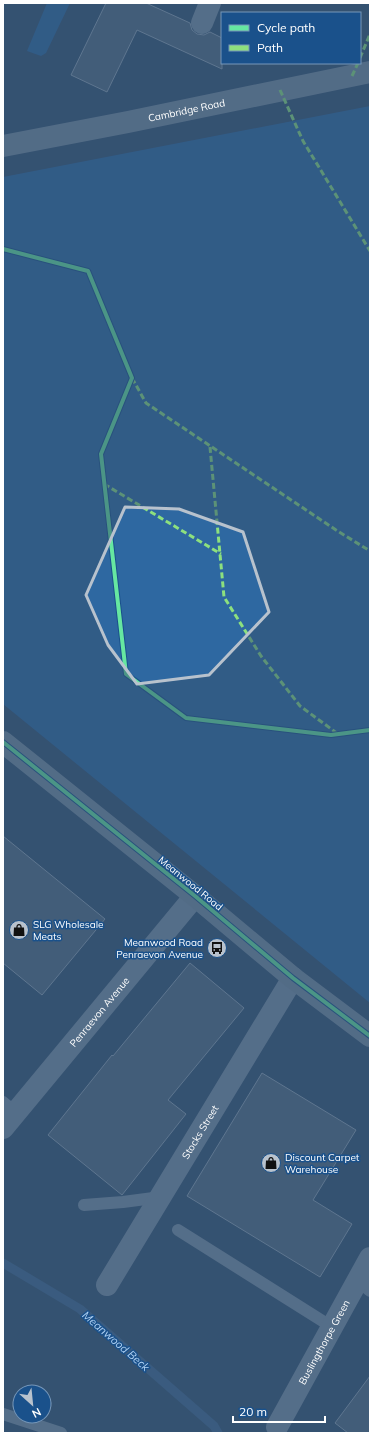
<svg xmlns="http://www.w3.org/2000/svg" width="373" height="1436" font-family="Mulish,sans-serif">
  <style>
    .green { fill: #2e68a1 }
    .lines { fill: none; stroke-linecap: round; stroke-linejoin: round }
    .stream { stroke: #406790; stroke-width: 9 }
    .building { fill: #526a83; stroke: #8fa1b4 }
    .lane { stroke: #7b90a6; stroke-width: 12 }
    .street { stroke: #7b90a6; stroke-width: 22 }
    .secondary { stroke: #778ca1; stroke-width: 22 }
    .quiet { stroke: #8de07e; stroke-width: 3; stroke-dasharray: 6 3; stroke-linecap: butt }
    .cycleway-casing { stroke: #1a518b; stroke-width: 6 }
    .cycleway { stroke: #66e7a1; stroke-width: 4 }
    .marked { fill: none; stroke: #b8c2cd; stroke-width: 3; stroke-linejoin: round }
    .labels { text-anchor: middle; stroke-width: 3; stroke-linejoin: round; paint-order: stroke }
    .street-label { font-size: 10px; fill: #fff; stroke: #1a518b }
    .poi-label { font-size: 10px; fill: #fff; stroke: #1a518b; text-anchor: start }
    .water-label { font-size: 11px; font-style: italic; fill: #b1d3f5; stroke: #1a518b }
  </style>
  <rect width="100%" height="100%" fill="#345271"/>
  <!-- green -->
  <g class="green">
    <polygon points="47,3 70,3 46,53 41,56 27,51"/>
    <polygon points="370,106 370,1003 3,704 3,177"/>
  </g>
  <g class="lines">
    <!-- stream -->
    <polyline class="stream" points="3,1263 80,1309 214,1426 218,1433"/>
  </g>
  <!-- building -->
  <g class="building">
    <polygon points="106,3 146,3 190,23 192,30 197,34 204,35 210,32 222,38 222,69 137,30 107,92 71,75"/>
    <polygon points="3,836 105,919 42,995 3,963"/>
    <polygon points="190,963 244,1008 168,1100 186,1114 122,1195 48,1135 112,1055 113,1056"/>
    <polygon points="262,1073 356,1130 313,1200 352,1224 320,1277 187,1196"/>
    <polygon points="370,1376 370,1433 348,1433 335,1423"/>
  </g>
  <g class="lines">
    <!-- lane -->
    <g class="lane">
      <polyline points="3,1102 15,1112"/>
      <polyline points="84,1205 123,1202 161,1197"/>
      <polyline points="178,1230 332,1327"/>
      <polyline points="358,1281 370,1291"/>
      <polyline points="3,1414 61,1433"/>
    </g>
    <!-- street -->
    <g class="street">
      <polyline points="202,23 210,3"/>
      <path id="s1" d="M 3,1128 L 195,896"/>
      <path id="s2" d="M 107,1285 L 293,978"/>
      <path id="s3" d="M 277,1427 L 370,1258"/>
    </g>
    <!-- secondary -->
    <g class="secondary">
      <path id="s4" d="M 3,146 L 128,122 L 370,72"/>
      <polyline points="3,742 195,896 293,978 370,1036"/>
    </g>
    <!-- quiet -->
    <g class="quiet">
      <polyline points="360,58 370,34"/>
      <polyline points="352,76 358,63"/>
      <polyline points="280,90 303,141 370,251"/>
      <polyline points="132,378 146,403 336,530 370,551"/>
      <polyline points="210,447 224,597 261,656 300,706 338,734"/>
      <polyline points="104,484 221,554"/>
    </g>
    <!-- cycleway casing -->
    <g class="cycleway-casing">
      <g id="cycleway">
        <polyline points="3,249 88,271 132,378 101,454 126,674 186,718 331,735 370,730"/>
        <polyline points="3,742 195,896 293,978 370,1036"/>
      </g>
    </g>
    <!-- cycleway -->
    <use href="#cycleway" class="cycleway"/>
  </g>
  <!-- marked area -->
  <path d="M0 0H373V1436H0ZM 125,507 L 179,509 L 243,532 L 269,612 L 209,675 L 137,684 L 108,645 L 86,595 Z" fill="#345271" fill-opacity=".55" fill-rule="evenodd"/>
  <path class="marked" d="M 125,507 L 179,509 L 243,532 L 269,612 L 209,675 L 137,684 L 108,645 L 86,595 Z"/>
  <!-- icons -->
  <defs>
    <g id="shop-disc" transform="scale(1)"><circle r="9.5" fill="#b8c2cd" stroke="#1a518b"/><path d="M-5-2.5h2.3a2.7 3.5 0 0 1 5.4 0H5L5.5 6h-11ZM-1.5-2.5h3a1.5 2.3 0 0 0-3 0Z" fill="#111"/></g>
    <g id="bus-disc" transform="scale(1)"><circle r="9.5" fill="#b8c2cd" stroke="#1a518b"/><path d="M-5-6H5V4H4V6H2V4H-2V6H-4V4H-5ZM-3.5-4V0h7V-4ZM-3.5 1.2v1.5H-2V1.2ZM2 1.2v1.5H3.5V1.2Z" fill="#111"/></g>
  </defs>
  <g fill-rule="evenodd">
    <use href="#shop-disc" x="19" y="930"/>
    <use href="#bus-disc" x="217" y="948"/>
    <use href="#shop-disc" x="271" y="1163"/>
  </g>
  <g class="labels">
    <!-- street labels -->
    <g class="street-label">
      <text dy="4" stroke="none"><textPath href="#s4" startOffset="187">Cambridge Road</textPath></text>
      <text transform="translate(191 883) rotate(39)" y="4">Meanwood Road</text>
      <text dy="4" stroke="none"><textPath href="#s1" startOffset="151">Penraevon Avenue</textPath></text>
      <text dy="4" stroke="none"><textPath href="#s2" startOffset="179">Stocks Street</textPath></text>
      <text dy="4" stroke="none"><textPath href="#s3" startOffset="97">Buslingthorpe Green</textPath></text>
    </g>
    <!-- poi labels -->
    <g class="poi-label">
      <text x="33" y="928">SLG Wholesale<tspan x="33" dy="12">Meats</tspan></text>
      <text x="203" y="946" text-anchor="end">Meanwood Road<tspan x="203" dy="12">Penraevon Avenue</tspan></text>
      <text x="285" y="1161">Discount Carpet<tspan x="285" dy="12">Warehouse</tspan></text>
    </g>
    <!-- water labels -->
    <g class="water-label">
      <text transform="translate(116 1341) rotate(41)" y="4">Meanwood Beck</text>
    </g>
  </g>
  <!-- border -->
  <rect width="373" height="1436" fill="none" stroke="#ffffff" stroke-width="8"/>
  <!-- legend -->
  <rect x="221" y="12" width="140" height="52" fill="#1a518b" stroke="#7697b9"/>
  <rect x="229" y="25" width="20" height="6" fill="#66e7a1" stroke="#7697b9"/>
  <text x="257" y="32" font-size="12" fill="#ffffff">Cycle path</text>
  <rect x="229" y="45" width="20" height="6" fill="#8de07e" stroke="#7697b9"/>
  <text x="257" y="52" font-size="12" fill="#ffffff">Path</text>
  <!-- north arrow -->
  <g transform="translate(32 1404) rotate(153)"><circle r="19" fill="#1a518b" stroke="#7697b9"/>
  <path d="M0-3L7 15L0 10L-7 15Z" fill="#b8c2cd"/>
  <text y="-6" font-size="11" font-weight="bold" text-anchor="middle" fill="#ffffff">N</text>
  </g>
  <!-- scale -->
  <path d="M233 1416v6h92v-6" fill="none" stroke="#ffffff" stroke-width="2"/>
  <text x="239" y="1416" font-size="12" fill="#ffffff" stroke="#1a518b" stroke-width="3" paint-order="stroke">20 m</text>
</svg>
